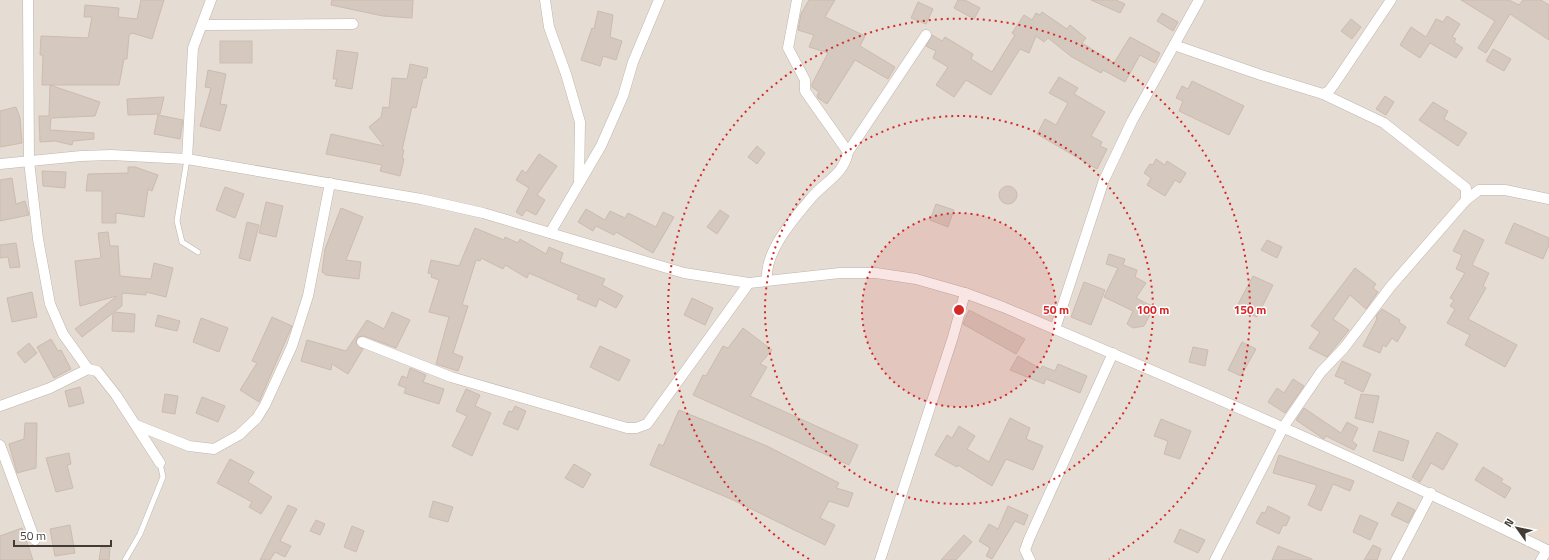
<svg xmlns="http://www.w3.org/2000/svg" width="1549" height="560" font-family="'Titillium Web',sans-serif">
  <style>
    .residential { fill: #e5dcd3 }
    .education { fill: #eaddcf }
    .building { fill: #d5c8be; stroke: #cdbbae }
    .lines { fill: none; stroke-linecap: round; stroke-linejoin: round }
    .service-casing { stroke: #bfb4ab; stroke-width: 6 }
    .minor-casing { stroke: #bfb4ab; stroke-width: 11 }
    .service { stroke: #fff; stroke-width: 5 }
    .minor { stroke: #fff; stroke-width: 10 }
    .ring { fill: none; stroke: #d62828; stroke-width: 2; stroke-dasharray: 2 4 }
    .centre { fill: #d62828; stroke: #fff; stroke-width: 2 }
    .ring-label { font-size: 12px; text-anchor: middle; font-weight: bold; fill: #d62828; stroke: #fff; stroke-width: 3; stroke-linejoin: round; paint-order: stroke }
  </style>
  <rect width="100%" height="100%" fill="#f1ebe5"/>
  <!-- residential -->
  <rect class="residential" x="0" y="0" width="1549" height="560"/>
  <!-- education -->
  <polygon class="education" points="1549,518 1549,543 1533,535"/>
  <!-- building -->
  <g class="building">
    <polygon points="141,0 164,0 152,39 132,33 129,35 127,59 124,59 119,85 42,85 43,55 40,55 41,36 88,38 92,17 84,17 85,5 119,8 118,17 137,19"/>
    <polygon points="332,0 413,0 412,18 383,16 331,5"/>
    <polygon points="809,0 835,0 825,17 865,36 860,46 895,67 888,79 855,60 827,104 818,98 817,96 819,92 812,87 812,84 828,53 809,47 814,35 798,30 801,14"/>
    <polygon points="958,0 965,0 980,8 974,19 954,8"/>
    <polygon points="1091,0 1116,0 1125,4 1120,13"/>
    <polygon points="1461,0 1509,0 1519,5 1523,0 1541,0 1549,5 1549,40 1510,14 1486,53 1478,48 1495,21"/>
    <polygon points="918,2 933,9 926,24 911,18"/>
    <polygon points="598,11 613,15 610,37 622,41 616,60 603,56 600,66 581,60 592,28 594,29"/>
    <polygon points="1042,12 1067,29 1070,25 1086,38 1082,43 1114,63 1130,37 1160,53 1155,63 1140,55 1125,82 1103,70 1101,73 1072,57 1048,38 1044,42 1036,36 1029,53 1020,49 991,95 966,80 954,97 936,85 948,67 933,58 936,51 926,46 932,35 942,41 945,37 973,54 971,59 992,72 1015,35 1012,33 1024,15 1032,20 1036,13 1040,15"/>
    <polygon points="1162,13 1178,22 1173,31 1157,21"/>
    <polygon points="1447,16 1460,24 1452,37 1456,39 1454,42 1463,48 1456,58 1430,43 1420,58 1400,45 1411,27 1426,37 1436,19 1443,22"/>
    <polygon points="1351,19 1361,27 1352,39 1341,31"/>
    <rect x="220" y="41" width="32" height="22"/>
    <polygon points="1493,49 1511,59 1504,71 1486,61"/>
    <polygon points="337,50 358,53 352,89 335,86 337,79 333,79"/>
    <polygon points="410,64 428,68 426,78 423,78 416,108 412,107 402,150 404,150 402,158 404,159 400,176 380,171 382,165 326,154 331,134 384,146 369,127 381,117 383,107 389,108 392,78 407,79"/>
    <polygon points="208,70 226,74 220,104 227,105 220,131 200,126 211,88 205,87"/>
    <polygon points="1059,77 1078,88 1074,94 1105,112 1091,136 1102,142 1100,146 1107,149 1097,169 1037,134 1045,119 1056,125 1068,103 1049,93"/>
    <polygon points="1192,81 1244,106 1229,135 1179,111 1183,101 1176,98 1182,86 1188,89"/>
    <polygon points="50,85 100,102 95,116 51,118 50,130 94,133 94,139 73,141 72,145 55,141 40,142 39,116 49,116"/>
    <polygon points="1385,96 1394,102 1386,115 1376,109"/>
    <polygon points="164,97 160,114 128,115 127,99"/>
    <polygon points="1433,102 1448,111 1444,119 1467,133 1458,146 1419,120"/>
    <polygon points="16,107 20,118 22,143 0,147 0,111"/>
    <polygon points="158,115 183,120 180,139 154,134"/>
    <polygon points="757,146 765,153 757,164 748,157"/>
    <polygon points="539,154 557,166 537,195 545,200 536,215 526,210 522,216 516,212 529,188 516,180 522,170 526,173"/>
    <polygon points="1156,159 1165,165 1167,161 1186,173 1180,183 1175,180 1165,196 1147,185 1151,178 1144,173 1150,164 1153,165"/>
    <polygon points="128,167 135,167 158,175 152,191 148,189 144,217 116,213 116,223 102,223 102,191 86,191 88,174 128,173"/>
    <polygon points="42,171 66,172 65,188 43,186"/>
    <polygon points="12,178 16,204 25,201 29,215 0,221 0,180"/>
    <circle cx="1008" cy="195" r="9"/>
    <polygon points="225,187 244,194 235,218 216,210"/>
    <polygon points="266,202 283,206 276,237 259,233"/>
    <polygon points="936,204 954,210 948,227 930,220"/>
    <polygon points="341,208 363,217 346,260 361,262 359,279 326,275 322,272 325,249"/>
    <polygon points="586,209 605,220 610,211 625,218 628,213 656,227 663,212 674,217 653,253 616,232 614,235 596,226 593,231 578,222"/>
    <polygon points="720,210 729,216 717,234 707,227"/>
    <polygon points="247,222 259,225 250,261 239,258"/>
    <polygon points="1514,223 1549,238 1549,245 1543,259 1505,243"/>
    <polygon points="475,228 504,240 505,237 518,243 520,239 546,254 549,247 563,253 560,262 605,279 602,285 623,296 616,308 599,299 596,307 577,299 579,295 529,273 527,278 505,265 503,269 481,258 480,261 476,260 462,305 468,306 453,353 463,357 458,371 436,364 449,317 429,312 439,280 431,277 432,274 428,273 431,260 459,266"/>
    <polygon points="1464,230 1484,240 1472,265 1489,273 1483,286 1486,288 1468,319 1517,345 1505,367 1465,345 1470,335 1447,323 1455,309 1450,306 1454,300 1450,298 1465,273 1456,269 1462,255 1453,251"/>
    <polygon points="108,232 110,246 118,246 120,276 151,279 154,263 173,268 166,297 146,292 146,295 122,293 122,306 114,312 135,314 134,332 112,331 113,313 82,337 75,329 117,296 80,306 75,261 101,258 98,233"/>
    <polygon points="1267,240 1282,247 1277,258 1261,250"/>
    <polygon points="16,243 20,267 10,268 8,257 0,258 0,245"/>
    <polygon points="1109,254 1125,259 1123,265 1137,270 1135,277 1146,283 1136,298 1154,307 1144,326 1133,328 1127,324 1133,311 1104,297 1118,268 1106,264"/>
    <polygon points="1355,268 1376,284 1373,288 1378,292 1366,309 1350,295 1333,319 1349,330 1327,357 1309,348 1320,332 1311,326"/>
    <polygon points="1253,276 1273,285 1257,317 1236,308"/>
    <polygon points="1084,282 1105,290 1091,325 1071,317"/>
    <polygon points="32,292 37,317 12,322 7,298"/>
    <polygon points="692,298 713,308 705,325 684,315"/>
    <polygon points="1382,309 1400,320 1399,322 1406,327 1397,342 1392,338 1386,347 1383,345 1380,353 1363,346 1377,319 1376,316"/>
    <polygon points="969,310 1025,339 1016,354 963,324"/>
    <polygon points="392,312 410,320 396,348 364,336 358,337 356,343 363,349 348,374 332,364 331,370 301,361 307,340 346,351 367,320 384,329"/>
    <polygon points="158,315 180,321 177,331 155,326"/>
    <polygon points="272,317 292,326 259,402 240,390 257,363 252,361"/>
    <polygon points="201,318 228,328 219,352 193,342"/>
    <polygon points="743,328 772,350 760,364 767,367 750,396 858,445 849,465 693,395 703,375 706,376 723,346 728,348"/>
    <polygon points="51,339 58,351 61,350 71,369 54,378 37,347"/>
    <polygon points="1242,342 1256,349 1241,376 1228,370"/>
    <polygon points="29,343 37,353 25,363 17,353"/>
    <polygon points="600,346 630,360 619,381 590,367"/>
    <polygon points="1193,347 1208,350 1205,366 1189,362"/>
    <polygon points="1018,356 1041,369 1042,366 1055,371 1058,364 1087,376 1080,393 1046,379 1044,384 1010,370"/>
    <polygon points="1342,361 1371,374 1363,392 1344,383 1346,380 1335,376"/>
    <polygon points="410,368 426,375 423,382 444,389 439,404 404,393 406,388 398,385 402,376 407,378"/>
    <polygon points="1293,379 1304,386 1285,413 1268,402 1277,388 1284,393"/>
    <polygon points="80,387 84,403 69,407 65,391"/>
    <polygon points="466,389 480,395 475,406 491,413 472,456 452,446 467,416 456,411"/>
    <polygon points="165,394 178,396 175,414 162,412"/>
    <polygon points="1361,394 1379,396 1373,423 1355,418"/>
    <polygon points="202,397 225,406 218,422 196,413"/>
    <polygon points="515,406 526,411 518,430 503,424 509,411 512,412"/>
    <polygon points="1304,408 1341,433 1347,422 1358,428 1352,441 1357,445 1354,450 1326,436 1324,439 1321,437 1296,420"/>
    <polygon points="679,410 767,446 839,483 836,488 853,493 848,507 829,501 820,518 835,525 825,545 731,499 650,465 659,444 663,446"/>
    <polygon points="1010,418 1030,428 1026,439 1043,446 1033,470 1006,459 992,486 958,465 957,467 935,455 947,435 952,438 959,426 975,436 967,449 989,462"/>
    <polygon points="1161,419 1191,431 1180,459 1164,454 1168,441 1154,436"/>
    <polygon points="25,423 37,423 36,468 17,473 9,444 24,439"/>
    <polygon points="1379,431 1409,441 1403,461 1373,451"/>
    <polygon points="1437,432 1458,444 1443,470 1431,463 1420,482 1412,477"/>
    <polygon points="69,453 71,464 67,465 73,488 56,492 46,458"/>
    <polygon points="1279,455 1354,481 1350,491 1333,484 1321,511 1308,505 1317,485 1273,473"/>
    <polygon points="230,459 254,472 248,482 272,497 261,514 249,507 252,502 217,483"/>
    <polygon points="574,464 591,474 583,488 565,478"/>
    <polygon points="1483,467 1503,479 1501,482 1511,488 1505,498 1475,480"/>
    <polygon points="433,501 453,507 448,522 429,517"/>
    <polygon points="1398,502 1415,510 1408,523 1391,515"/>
    <polygon points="288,505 297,509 280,541 291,546 285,557 275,552 270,560 260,560"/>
    <polygon points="1008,506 1028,515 1024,525 1015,521 992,559 986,556 990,548 979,541 989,524 998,529"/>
    <polygon points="1268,506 1290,517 1286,526 1283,525 1279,534 1256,523 1262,512 1265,513"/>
    <polygon points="1360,515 1378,523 1370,540 1353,532"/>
    <polygon points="316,520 325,524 320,535 310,531"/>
    <polygon points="70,525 75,553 55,556 50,529"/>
    <polygon points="352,526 364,531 356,552 344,547"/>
    <polygon points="22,528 33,560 0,560 0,536"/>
    <polygon points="1180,529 1205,540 1198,553 1174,542"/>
    <polygon points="964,535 972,542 956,560 941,560"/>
    <polygon points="1373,545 1381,549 1377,560 1364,560"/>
    <polygon points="1278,546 1312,559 1312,560 1272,560"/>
    <polygon points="101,547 110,548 109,560 99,560"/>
  </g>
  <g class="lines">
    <!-- service casing -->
    <g class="service-casing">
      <g id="service">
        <polyline points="187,159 177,221 182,242 198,252"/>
        <polyline points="125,560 140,534 163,477 160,463"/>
      </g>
    </g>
    <!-- minor casing -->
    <g class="minor-casing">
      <g id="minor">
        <polyline points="28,0 29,161 38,239 50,304 63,334 88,369 97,371 116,395 160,463"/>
        <polyline points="545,0 549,27 566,74 580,122 579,183"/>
        <polyline points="203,25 353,24"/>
        <polyline points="1174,45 1261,75 1323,94 1329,91 1337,80 1391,0"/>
        <polyline points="1323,94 1384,123 1466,188 1466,200"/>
        <polyline points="848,152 926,35"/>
        <polyline points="187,159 193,48 211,0"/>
        <path d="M 0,164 L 81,156 L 111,155 L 187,159 L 421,199 L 483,213 L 684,273 L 749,283 L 840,273 L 876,273 L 916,279 L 965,293 L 1003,307 C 1187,385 1370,463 1549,551"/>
        <polyline points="550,233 601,146 623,96 633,62 659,0"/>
        <path d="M 767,279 C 765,251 794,218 812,197 C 825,182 844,174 848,152 L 805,91 L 805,80 L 788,48 L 797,0"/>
        <polyline points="1055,329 1104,180 1132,121 1199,0"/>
        <polyline points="362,342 451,377 627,428 636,428 647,424 749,283"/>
        <polyline points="0,406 50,388 88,369"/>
        <polyline points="136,425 189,446 214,449 239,435 257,418 265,405 292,346 308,296 330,183"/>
        <polyline points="0,445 35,540"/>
        <polyline points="880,560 953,337 965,293"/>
        <polyline points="1030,560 1025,550 1029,539 1113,353"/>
        <polyline points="1215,560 1284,426 1321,372 1344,348 1391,286 1466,200 1479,190 1505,190 1549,199"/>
        <polyline points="1396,560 1431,493"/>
        <polyline points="1541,560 1547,550"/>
      </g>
    </g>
    <!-- service -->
    <use href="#service" class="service"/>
    <!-- minor -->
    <use href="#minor" class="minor"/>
  </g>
  <!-- distance rings -->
  <circle cx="959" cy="310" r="97" fill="#d62828" fill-opacity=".12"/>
  <g class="ring">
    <circle cx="959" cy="310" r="97"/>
    <circle cx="959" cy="310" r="194"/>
    <path d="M809 559A291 291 0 1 1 1109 559"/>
  </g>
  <circle cx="959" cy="310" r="6" class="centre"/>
  <g class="ring-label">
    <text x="1056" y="314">50 m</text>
    <text x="1153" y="314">100 m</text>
    <text x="1250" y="314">150 m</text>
  </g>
  <!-- north arrow -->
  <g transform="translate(1517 528) rotate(303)" stroke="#ffffff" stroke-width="3" paint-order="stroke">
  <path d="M0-3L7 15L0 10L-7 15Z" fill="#433b35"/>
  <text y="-6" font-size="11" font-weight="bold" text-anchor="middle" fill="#433b35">N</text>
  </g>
  <!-- scale -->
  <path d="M14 540v6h97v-6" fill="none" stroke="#433b35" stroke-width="2"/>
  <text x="20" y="540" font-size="12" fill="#433b35" stroke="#ffffff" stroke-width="3" paint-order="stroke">50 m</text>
</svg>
